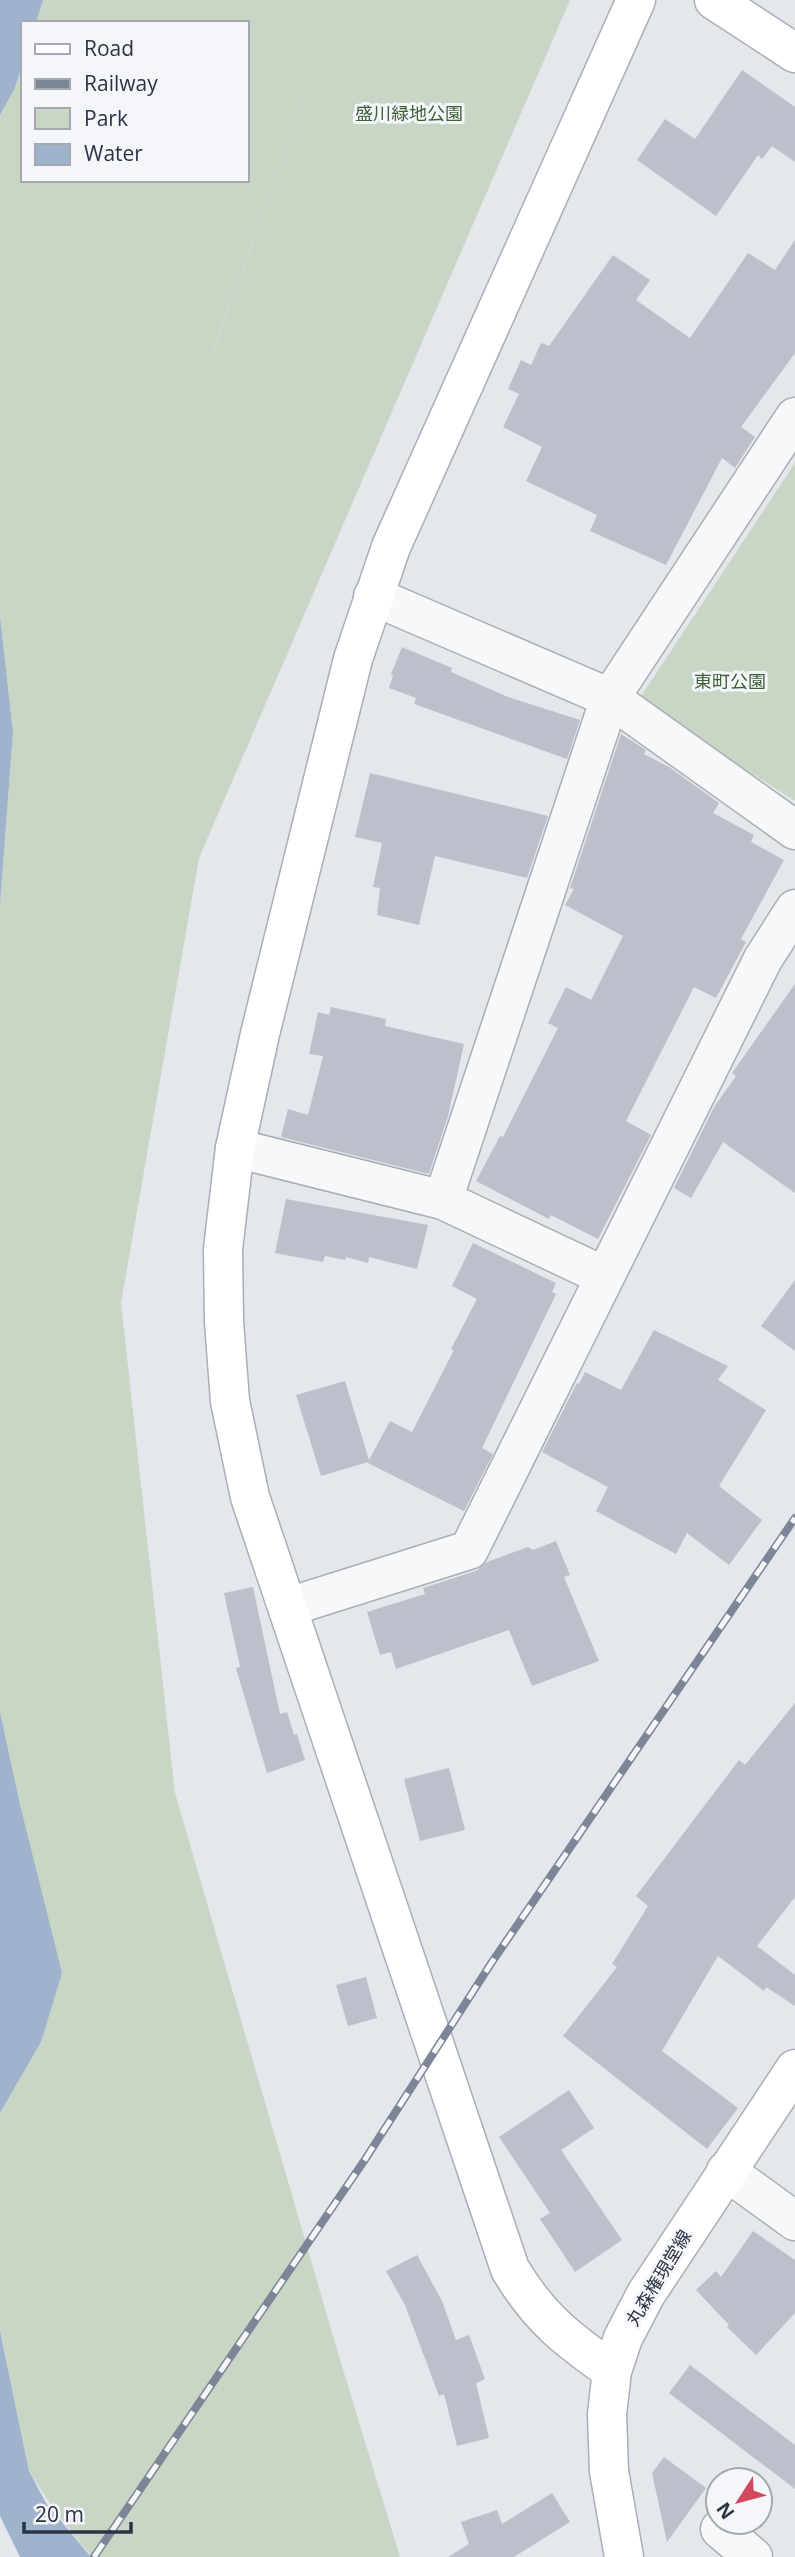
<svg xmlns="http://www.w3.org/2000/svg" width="795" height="2557" font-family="'Open Sans','Noto Sans JP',sans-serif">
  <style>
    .green { fill: #c9d6c5; fill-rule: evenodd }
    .water { fill: #9fb4cc }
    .building { fill: #bbc0ca }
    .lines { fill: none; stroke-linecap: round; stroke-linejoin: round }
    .street-casing { stroke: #a9aeb7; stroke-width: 41 }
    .secondary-casing { stroke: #a9aeb7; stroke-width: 41 }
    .street { stroke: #f7f8fa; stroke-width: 38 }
    .secondary { stroke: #fff; stroke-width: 38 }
    .rail-casing { stroke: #7d8696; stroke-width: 8 }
    .rail { stroke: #f4f6f9; stroke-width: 5; stroke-dasharray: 16; stroke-linecap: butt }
    .labels { text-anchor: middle; stroke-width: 6; stroke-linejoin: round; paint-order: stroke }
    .park-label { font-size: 18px; fill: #3f6138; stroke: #f4f6f9 }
    .street-label { font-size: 18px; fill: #2b3445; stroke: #f4f6f9 }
  </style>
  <rect width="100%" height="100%" fill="#e4e7ec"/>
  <!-- green -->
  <g class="green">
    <path d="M 43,0 L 570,0 L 199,858 L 121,1303 L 175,1793 L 335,2343 L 400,2557 L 92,2557 L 54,2510 L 29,2471 L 0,2331 L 0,2113 L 41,2042 L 21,1809 L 0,1712 L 0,905 L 13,732 L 0,616 L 0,115 L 15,88 L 23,63 L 23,180 L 247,180 L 247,23 L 36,23 ZM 336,9 L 213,353 L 213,352 Z"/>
    <polygon points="795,463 795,801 638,701"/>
  </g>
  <!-- water -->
  <g class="water">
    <polygon points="0,0 43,0 36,23 23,23 23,63 15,88 0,115"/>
    <polygon points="0,616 13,732 0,905"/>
    <polygon points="0,1712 21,1809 62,1973 41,2042 0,2113"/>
    <polygon points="0,2331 29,2471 46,2503 91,2557 20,2557 0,2516"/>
  </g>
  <!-- building -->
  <g class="building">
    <polygon points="742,70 795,107 795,162 772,146 762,159 758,155 716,216 637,160 665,119 695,139"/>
    <polygon points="795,240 795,353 741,427 755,437 735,468 722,458 666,565 590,531 597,515 526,481 542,447 503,427 519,394 508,389 521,360 531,365 541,343 549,346 613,255 650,280 636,300 690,338 748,253 775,270"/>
    <polygon points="402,647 452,668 451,672 508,697 580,720 567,759 414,704 416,698 389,688 393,676 391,674"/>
    <polygon points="621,734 646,750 644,754 669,767 719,803 713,813 754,835 751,842 784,860 741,939 746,942 716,998 694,987 626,1121 651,1135 598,1239 551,1215 549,1219 476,1181 500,1136 503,1137 558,1028 548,1023 566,987 591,1000 623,936 565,905 574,889 570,888"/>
    <polygon points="370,773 548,816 527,878 435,856 419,925 377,915 380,888 373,887 382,843 355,837"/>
    <polygon points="795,984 795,1193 723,1142 691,1198 674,1188 714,1107 736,1076 732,1073"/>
    <polygon points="331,1007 386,1019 385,1026 464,1044 448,1116 429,1174 281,1137 288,1109 308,1115 323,1056 309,1054 318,1012 329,1015"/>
    <polygon points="286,1199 428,1225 417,1269 369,1257 368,1263 346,1257 345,1260 325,1256 323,1262 275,1253"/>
    <polygon points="473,1243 556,1283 552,1292 556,1294 482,1448 493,1454 464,1511 368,1463 368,1462 321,1476 296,1395 345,1381 369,1460 390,1421 412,1432 454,1350 451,1349 477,1299 452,1286"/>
    <polygon points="795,1280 795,1351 761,1326"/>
    <polygon points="654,1330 728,1366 718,1380 766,1410 719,1486 762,1520 729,1565 687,1533 676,1554 596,1511 608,1487 542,1452 577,1383 579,1384 585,1372 621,1390"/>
    <polygon points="556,1541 570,1575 564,1577 599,1661 532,1686 509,1630 396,1669 391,1652 380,1655 367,1612 425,1594 423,1588 476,1571 487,1562 528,1547 533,1550"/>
    <polygon points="253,1587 280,1714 287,1712 294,1735 297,1734 305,1760 267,1773 236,1668 240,1667 224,1593"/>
    <polygon points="795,1703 795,1897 757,1946 795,1975 795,2006 766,1987 764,1991 718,1956 662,2051 738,2108 707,2149 563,2036 617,1967 612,1964 648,1906 636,1896 739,1760 745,1765"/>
    <polygon points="449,1768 465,1830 420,1841 404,1779"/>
    <polygon points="366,1977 377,2018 348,2026 336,1985"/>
    <polygon points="569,2090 594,2128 561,2150 622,2240 575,2272 540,2219 550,2213 499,2137"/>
    <polygon points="753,2231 795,2260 795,2313 756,2355 727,2327 729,2325 696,2290 716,2271 721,2277"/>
    <polygon points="417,2255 442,2301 456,2340 469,2335 485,2379 476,2383 489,2438 457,2446 444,2394 439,2396 405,2305 386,2271"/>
    <polygon points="690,2365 795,2445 795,2489 669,2393"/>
    <polygon points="664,2457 706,2488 667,2542 652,2473"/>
    <polygon points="552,2493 570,2522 514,2557 448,2557 469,2544 461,2522 497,2510 502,2524"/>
  </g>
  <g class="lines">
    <!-- street casing -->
    <g class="street-casing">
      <g id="street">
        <polyline points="373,596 610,698 795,830"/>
        <polyline points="235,1148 443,1200 604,1276"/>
        <polyline points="443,1200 610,698 795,417"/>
        <polyline points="288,1607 469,1550 763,959 795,909"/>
        <polyline points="726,2171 795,2221"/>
        <polyline points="720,2529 753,2557"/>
      </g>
    </g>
    <!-- secondary casing -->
    <g class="secondary-casing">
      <g id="secondary">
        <polyline points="714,0 795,53"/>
        <path d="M 612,2371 C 567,2339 539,2318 510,2269 L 250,1497 L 230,1401 L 224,1322 L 223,1249 L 235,1148 L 260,1034 L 353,659 L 391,547 L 636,0"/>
        <polyline points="624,2557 609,2471 607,2414 612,2371 623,2338 646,2294 795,2069"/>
      </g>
    </g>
    <!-- street -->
    <use href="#street" class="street"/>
    <!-- secondary -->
    <use href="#secondary" class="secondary"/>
    <!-- rail casing -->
    <g class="rail-casing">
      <polyline id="rail" points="94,2557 366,2158 492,1962 795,1518"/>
    </g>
    <!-- rail -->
    <use href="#rail" class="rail"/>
  </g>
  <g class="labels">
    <!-- park labels -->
    <g class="park-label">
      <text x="409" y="120">盛川緑地公園</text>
      <text x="730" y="688">東町公園</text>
    </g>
    <!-- street labels -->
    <g class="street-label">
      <text transform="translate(659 2278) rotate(-59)" y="6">丸森権現堂線</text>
    </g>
  </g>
  <!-- legend -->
  <rect x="21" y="21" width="228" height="161" fill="#f4f6f9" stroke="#a4a8b1" stroke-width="2"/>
  <rect x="35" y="44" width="35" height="10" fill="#ffffff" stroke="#a4a8b1" stroke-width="2"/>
  <text x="84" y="56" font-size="21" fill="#2b3445">Road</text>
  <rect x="35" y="79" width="35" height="10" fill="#7d8696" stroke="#a4a8b1" stroke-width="2"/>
  <text x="84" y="91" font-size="21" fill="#2b3445">Railway</text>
  <rect x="35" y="108" width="35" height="21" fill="#c9d6c5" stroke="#a4a8b1" stroke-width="2"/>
  <text x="84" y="126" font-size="21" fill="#2b3445">Park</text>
  <rect x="35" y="144" width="35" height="21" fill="#9fb4cc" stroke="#a4a8b1" stroke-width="2"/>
  <text x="84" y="161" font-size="21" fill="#2b3445">Water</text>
  <!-- north arrow -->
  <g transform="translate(739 2501) rotate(234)"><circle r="33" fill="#f4f6f9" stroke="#a4a8b1" stroke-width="2"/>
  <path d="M0-5L12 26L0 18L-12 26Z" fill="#d1495b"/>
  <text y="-10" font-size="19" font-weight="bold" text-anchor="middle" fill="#2b3445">N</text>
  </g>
  <!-- scale -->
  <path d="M24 2522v10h107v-10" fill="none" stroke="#2b3445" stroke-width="3.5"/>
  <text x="35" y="2522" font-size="21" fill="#2b3445" stroke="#f4f6f9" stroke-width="5" paint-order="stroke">20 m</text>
</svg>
